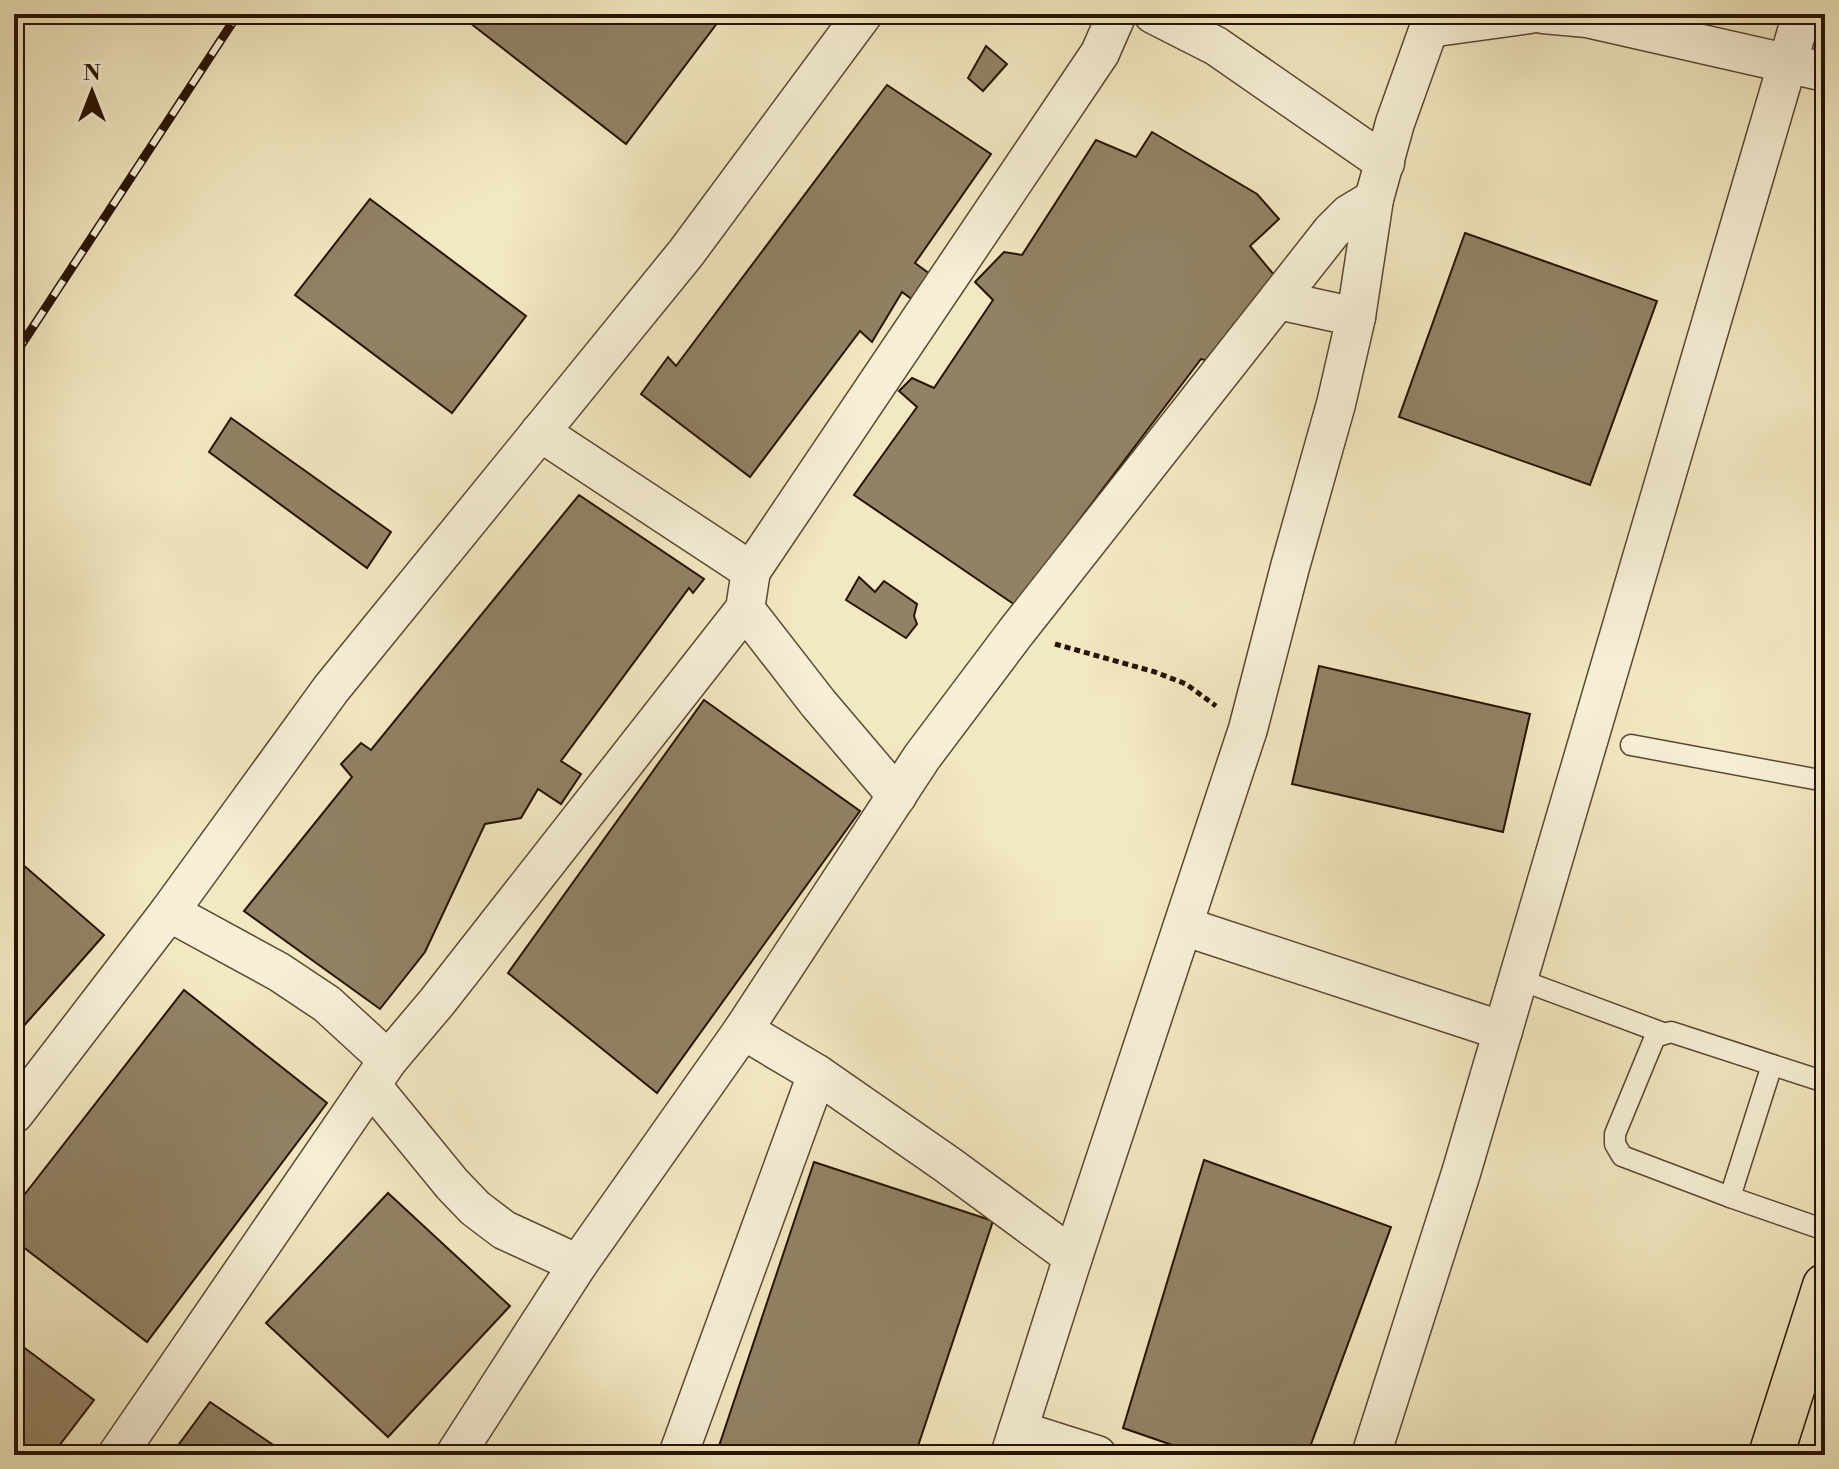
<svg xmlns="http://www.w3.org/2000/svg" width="1839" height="1469" font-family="'Libre Bodoni',serif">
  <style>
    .building { fill: #918265; stroke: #271301; stroke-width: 2 }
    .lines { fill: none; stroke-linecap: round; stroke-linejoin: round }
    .service-casing { stroke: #5a4831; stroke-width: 23 }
    .minor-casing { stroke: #5a4831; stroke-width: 41 }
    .primary-casing { stroke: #271301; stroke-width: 47 }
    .path { stroke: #271301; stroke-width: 5; stroke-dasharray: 6 4; stroke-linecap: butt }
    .service { stroke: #f7f0d7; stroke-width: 20 }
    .minor { stroke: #f7f0d7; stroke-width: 38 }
    .primary { stroke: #f2e8c1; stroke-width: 44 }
    .rail-casing { stroke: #271301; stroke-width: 9 }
    .rail { stroke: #f7f0d7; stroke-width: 6; stroke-dasharray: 18; stroke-linecap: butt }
  </style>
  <rect width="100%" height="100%" fill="#f2e8c1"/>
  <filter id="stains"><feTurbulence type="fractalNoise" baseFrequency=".0025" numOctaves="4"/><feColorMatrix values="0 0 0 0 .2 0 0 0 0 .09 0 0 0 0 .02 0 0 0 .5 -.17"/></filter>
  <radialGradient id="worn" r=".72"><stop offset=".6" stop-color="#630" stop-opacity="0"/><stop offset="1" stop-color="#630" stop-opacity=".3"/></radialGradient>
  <!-- building -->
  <g class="building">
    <polygon points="463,14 724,14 626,144 461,16"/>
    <polygon points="986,46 1007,64 983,91 968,78"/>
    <polygon points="887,85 991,154 915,263 934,277 917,303 902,292 872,342 860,331 750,477 641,394 668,357 676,366"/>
    <polygon points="1152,132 1257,194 1279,219 1250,246 1279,281 1218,363 1201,359 1015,605 854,495 917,407 899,391 912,378 934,388 993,300 975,282 1004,252 1022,255 1096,140 1136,157"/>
    <polygon points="370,199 526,316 452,413 295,295"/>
    <polygon points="1465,233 1657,301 1590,485 1399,417"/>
    <polygon points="231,418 391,532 367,568 209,452"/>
    <polygon points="579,495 704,579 693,593 689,588 561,761 581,774 561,804 538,789 521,818 485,824 425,952 380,1009 244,911 352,777 341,764 361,743 371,750"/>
    <polygon points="859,577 875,592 884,581 917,604 914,616 917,624 906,638 846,600"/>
    <polygon points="1319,666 1530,714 1503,832 1292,784"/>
    <polygon points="704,700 860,811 657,1093 508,973"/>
    <polygon points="14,857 104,935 14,1037"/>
    <polygon points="184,990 327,1103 147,1342 14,1240 14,1208"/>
    <polygon points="1204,1160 1391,1227 1307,1455 1201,1455 1123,1428"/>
    <polygon points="814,1162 993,1221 915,1455 716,1455"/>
    <polygon points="388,1193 510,1306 388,1437 266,1323"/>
    <polygon points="14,1340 94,1400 52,1455 14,1455"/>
    <polygon points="210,1402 288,1455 171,1455"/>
  </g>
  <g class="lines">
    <!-- service casing -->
    <g class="service-casing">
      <g id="service">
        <polyline points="1631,745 1825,781"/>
        <polyline points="1518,979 1663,1033"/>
        <polyline points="1825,1082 1671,1032 1655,1037 1615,1134 1615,1144 1622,1156 1730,1197 1825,1230"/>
        <polyline points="1730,1197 1772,1065"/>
      </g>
    </g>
    <!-- minor casing -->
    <g class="minor-casing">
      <g id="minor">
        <polyline points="1153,14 1216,46 1385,163"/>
        <polyline points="1543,14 1587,18 1825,72"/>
        <polyline points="1429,28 1530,14"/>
        <polyline points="1278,300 1356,317"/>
        <polyline points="540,432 751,571"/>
        <polyline points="745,609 818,703 897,796"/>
        <polyline points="169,912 279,972 327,1004 388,1060"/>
        <polyline points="1183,926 1503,1031"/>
        <polyline points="817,1074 948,1165 1073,1257"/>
        <polyline points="371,1085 452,1184 475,1208 504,1230 578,1264"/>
        <polyline points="14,1114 169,912 331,689 686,253 863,14"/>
        <polyline points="1018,1430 1097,1455"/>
        <polyline points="117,1455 388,1060 437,1002 745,609 751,571 1100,53 1117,14"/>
        <polyline points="455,1455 578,1264 743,1030 922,757 1016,632 1332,231 1349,214 1374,199"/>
        <polyline points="678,1455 817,1074 743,1030"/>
        <polyline points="1010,1455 1073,1257 1248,729 1290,567 1336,404 1356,317 1374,199 1395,123 1434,14"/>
        <polyline points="1371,1455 1461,1173 1802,14"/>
      </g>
    </g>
    <!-- primary casing -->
    <g class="primary-casing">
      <polyline id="primary" points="1771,1455 1825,1286"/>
    </g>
    <!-- path -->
    <polyline class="path" points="1055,644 1155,672 1186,684 1216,706"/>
    <!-- service -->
    <use href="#service" class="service"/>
    <!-- minor -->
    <use href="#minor" class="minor"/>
    <!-- primary -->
    <use href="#primary" class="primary"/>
    <!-- rail casing -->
    <g class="rail-casing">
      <polyline id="rail" points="14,356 238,14"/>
    </g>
    <!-- rail -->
    <use href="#rail" class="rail"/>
  </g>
  <!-- margin -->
  <rect width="1839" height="1469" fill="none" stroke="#f2e8c1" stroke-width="48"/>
  <rect x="16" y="16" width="1807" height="1437" fill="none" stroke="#271301" stroke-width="4"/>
  <rect x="24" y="24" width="1791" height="1421" fill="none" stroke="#271301" stroke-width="2"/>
  <!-- north arrow -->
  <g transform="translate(92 92)" stroke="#f7f0d7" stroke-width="6" paint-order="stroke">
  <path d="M0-6L14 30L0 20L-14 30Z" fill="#271301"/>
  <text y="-12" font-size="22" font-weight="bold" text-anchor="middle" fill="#271301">N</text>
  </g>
  <rect width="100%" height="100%" filter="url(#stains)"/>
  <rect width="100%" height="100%" fill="url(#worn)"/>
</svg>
